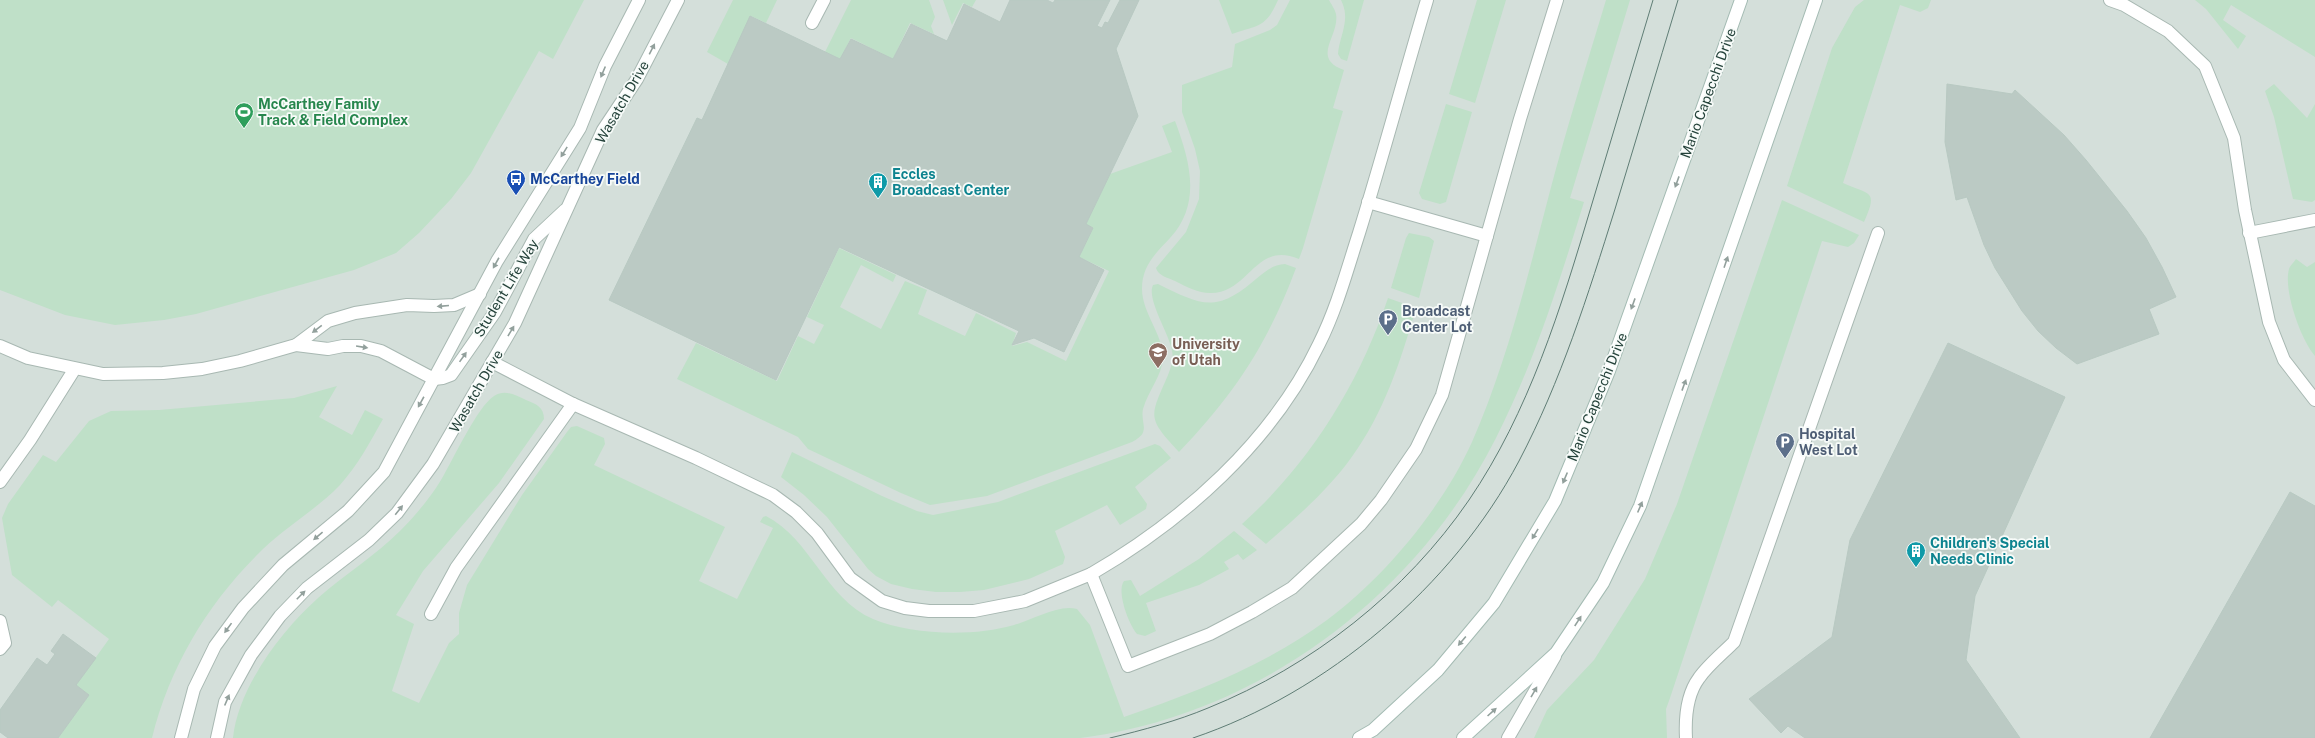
<svg xmlns="http://www.w3.org/2000/svg" width="2315" height="738" font-family="'Public Sans',sans-serif">
  <style>
    .built { fill: #d4dfda }
    .green { fill: #bfe0c8 }
    .building { fill: #bbcac4; stroke: #b8c9c2 }
    .lines { fill: none; stroke-linecap: round; stroke-linejoin: round }
    .service-casing { stroke: #a8b8b2; stroke-width: 14 }
    .minor-casing { stroke: #a8b8b2; stroke-width: 14 }
    .tertiary-casing { stroke: #a8b8b2; stroke-width: 14 }
    .secondary-casing { stroke: #a4bbb3; stroke-width: 14 }
    .service { stroke: #fff; stroke-width: 12 }
    .minor { stroke: #fff; stroke-width: 12 }
    .tertiary { stroke: #fff; stroke-width: 12 }
    .secondary { stroke: #fff; stroke-width: 12 }
    .tram { stroke: #5f7d75; stroke-width: 1 }
    .oneway { fill: #92a09c }
    .labels { text-anchor: middle; stroke-width: 3.5; stroke-linejoin: round; paint-order: stroke }
    .street-label { font-size: 14px; fill: #24423a; stroke: #f7fbf9 }
    .leisure-label { font-size: 14px; font-weight: bold; fill: #27864d; stroke: #f7fbf9; text-anchor: start }
    .culture-label { font-size: 14px; font-weight: bold; fill: #0d838f; stroke: #f7fbf9; text-anchor: start }
    .transit-label { font-size: 14px; font-weight: bold; fill: #164399; stroke: #f7fbf9; text-anchor: start }
    .service-label { font-size: 14px; font-weight: bold; fill: #4e5e75; stroke: #f7fbf9; text-anchor: start }
    .education-label { font-size: 14px; font-weight: bold; fill: #785e54; stroke: #f7fbf9; text-anchor: start }
  </style>
  <rect width="100%" height="100%" fill="#e6efeb"/>
  <!-- built -->
  <rect class="built" x="0" y="0" width="2315" height="738"/>
  <!-- green -->
  <g class="green">
    <polygon points="0,0 584,0 553,59 539,51 471,173 451,199 419,233 396,253 354,270 196,314 164,320 115,325 65,315 0,290"/>
    <polygon points="733,0 777,0 766,23 751,16 728,64 707,52"/>
    <polygon points="851,0 929,0 935,17 931,26 934,34 910,23 893,59 851,38 840,59 825,52"/>
    <polygon points="943,0 976,0 972,7 963,3 952,25"/>
    <path d="M 1219,0 L 1278,0 C 1266,28 1258,25 1232,34 Z"/>
    <path d="M 1290,0 L 1329,0 C 1331,4 1335,9 1336,14 C 1340,36 1310,58 1344,70 L 1333,108 L 1343,111 L 1303,248 L 1299,259 C 1255,240 1249,294 1210,293 C 1198,293 1187,287 1175,281 C 1169,278 1158,276 1156,268 L 1186,232 L 1199,199 L 1200,171 L 1195,149 L 1182,112 L 1182,85 L 1232,67 L 1235,44 L 1270,30 L 1277,25 Z"/>
    <path d="M 1341,0 L 1364,0 L 1347,61 L 1341,59 L 1338,54 C 1340,34 1351,20 1341,0 Z"/>
    <polygon points="1477,0 1506,0 1475,103 1449,94"/>
    <path d="M 1606,0 L 1630,0 L 1570,198 L 1584,202 C 1559,283 1534,363 1496,438 C 1416,597 1257,716 1080,738 L 233,738 C 238,688 281,631 318,598 C 344,575 375,556 400,531 C 415,516 430,498 441,480 C 453,460 477,407 494,396 C 505,389 515,395 526,400 C 536,404 544,407 544,419 L 499,483 L 423,571 L 396,615 L 414,624 L 392,691 L 419,703 L 449,643 L 459,634 L 459,613 L 467,585 L 522,495 L 567,432 L 571,427 L 577,426 L 604,438 L 605,444 L 594,465 L 725,527 L 699,581 L 737,599 L 773,528 L 760,522 L 763,517 L 766,516 C 811,539 825,598 873,619 C 911,635 973,637 1014,625 C 1033,620 1058,604 1077,609 L 1090,625 L 1124,717 C 1196,692 1266,665 1327,620 C 1385,577 1442,508 1472,442 C 1507,362 1528,275 1550,191 C 1567,127 1587,63 1606,0 Z"/>
    <path d="M 1864,0 L 1931,0 L 1928,8 L 1920,12 L 1900,5 L 1843,183 C 1869,195 1879,189 1864,222 L 1787,186 L 1832,48 L 1855,7 Z"/>
    <polygon points="2195,0 2315,0 2315,57 2231,5 2223,20 2246,36 2238,49 2206,9"/>
    <polygon points="2274,84 2307,118 2315,104 2315,200 2312,202 2293,199 2274,117 2265,91"/>
    <polygon points="1446,104 1472,112 1446,202 1440,204 1422,199 1419,193"/>
    <path d="M 1175,121 C 1190,161 1202,203 1170,238 C 1155,254 1142,266 1142,289 C 1142,313 1164,336 1163,358 C 1162,376 1148,391 1143,409 C 1140,424 1152,432 1132,442 L 987,496 L 930,505 L 901,493 L 808,449 L 798,437 L 677,379 L 696,343 L 777,381 L 798,336 L 814,344 L 824,325 L 807,317 L 839,248 L 896,275 L 893,282 L 861,265 L 840,307 L 881,329 L 905,281 L 927,290 L 918,314 L 965,336 L 976,313 L 1016,333 L 1012,346 L 1027,342 L 1066,361 L 1109,271 L 1079,257 L 1093,228 L 1086,224 L 1110,174 L 1172,152 L 1162,126 Z"/>
    <polygon points="1782,200 1859,235 1854,243 1848,247 1822,241 1670,698 1666,709 1667,738 1534,738 1547,710 1594,660 1645,579 1677,504"/>
    <polygon points="1409,233 1429,237 1434,241 1419,298 1391,288 1406,238"/>
    <path d="M 2296,259 L 2307,267 L 2315,262 L 2315,356 C 2301,340 2283,290 2289,269 C 2290,266 2294,262 2296,259 Z"/>
    <path d="M 1285,264 L 1296,268 C 1268,343 1235,394 1179,452 C 1146,417 1150,417 1168,375 C 1171,367 1174,359 1172,351 C 1170,335 1146,299 1153,285 L 1158,284 C 1201,305 1216,314 1256,279 C 1266,271 1272,265 1285,264 Z"/>
    <path d="M 1388,298 L 1416,308 C 1401,360 1384,413 1351,458 C 1328,490 1296,518 1266,544 L 1242,524 C 1310,463 1359,384 1388,298 Z"/>
    <path d="M 337,386 L 319,417 L 352,435 L 365,410 L 383,419 C 370,442 358,465 340,485 C 317,509 287,526 263,549 C 209,601 170,665 152,738 L 58,738 L 89,695 L 76,685 L 109,639 L 58,600 L 52,607 L 12,575 L 2,518 L 8,504 L 43,455 L 56,462 L 89,421 L 111,411 L 159,410 L 294,398 Z"/>
    <polygon points="1155,444 1160,446 1171,458 1135,487 1147,504 1146,509 1120,525 1107,505 1055,531 1065,557 1063,564 1029,579 984,590 960,592 936,592 912,589 891,584 876,576 868,569 827,517 804,495 781,477 792,452 882,496 917,511 933,515 998,502"/>
    <path d="M 1234,531 L 1257,550 L 1243,560 L 1238,554 L 1224,562 L 1229,569 L 1199,585 L 1146,603 L 1156,631 L 1145,636 L 1137,634 C 1129,625 1116,591 1124,581 L 1131,580 L 1140,596 L 1199,559 Z"/>
  </g>
  <!-- building -->
  <g class="building">
    <polygon points="1010,0 1047,0 1053,3 1055,0 1110,0 1097,26 1102,28 1105,22 1108,23 1120,0 1139,0 1116,49 1138,116 1086,224 1093,228 1079,257 1104,270 1064,352 1034,338 1012,345 1019,331 839,247 776,380 609,300 697,118 702,120 750,16 840,59 851,39 893,59 911,24 947,41 964,4 1000,22"/>
    <polygon points="1947,84 2012,94 2015,90 2064,135 2086,160 2127,211 2146,238 2162,267 2176,297 2149,309 2159,334 2077,364 2056,348 2038,331 2022,311 1995,268 1984,245 1967,197 1956,200 1945,142"/>
    <polygon points="1948,343 2065,397 1975,596 1966,660 2020,738 1805,738 1788,726 1781,733 1749,699 1832,637 1850,540"/>
    <polygon points="2290,492 2315,506 2315,738 2150,738"/>
    <polygon points="63,634 96,658 76,685 89,695 58,738 8,738 0,732 0,710 37,658 47,665 55,654 51,651"/>
  </g>
  <g class="lines">
    <!-- service casing -->
    <g class="service-casing">
      <g id="service">
        <polyline points="2110,0 2124,5 2168,31 2205,66 2234,138 2245,210 2269,322 2284,360 2315,400"/>
        <polyline points="812,23 824,0"/>
        <polyline points="1368,202 1487,236"/>
        <polyline points="2249,233 2315,220"/>
        <polyline points="492,362 573,404 696,458 773,495 796,512 817,533 850,578 882,601 905,608 929,611 974,611 1025,601 1091,574 1128,666 1210,634 1252,612 1292,588 1361,524 1381,500 1416,449 1442,395 1520,119 1557,0"/>
        <polyline points="0,482 30,440 74,370"/>
        <path d="M 1091,574 C 1184,520 1272,442 1319,344 C 1337,308 1347,270 1359,233 C 1383,156 1404,77 1427,0"/>
        <polyline points="431,614 456,568 573,404"/>
        <polyline points="0,621 5,643 0,649"/>
        <path d="M 1686,738 C 1685,719 1687,694 1699,678 C 1708,665 1723,653 1734,642 L 1878,233"/>
      </g>
    </g>
    <!-- minor casing -->
    <g class="minor-casing">
      <g id="minor">
        <polyline points="296,345 328,349 343,346 361,346 381,351 434,379 443,378 451,375 495,312 534,239 565,210"/>
        <polyline points="0,346 28,358 103,374 163,373 202,369 240,361 296,345 328,321 355,313 407,305 434,306 454,305 480,294"/>
        <polyline points="1508,738 1555,656"/>
      </g>
    </g>
    <!-- tertiary casing -->
    <g class="tertiary-casing">
      <g id="tertiary">
        <polyline points="181,738 194,689 215,646 243,608 283,565 348,511 384,472 497,261 580,128 605,66 639,0"/>
        <polyline points="217,738 225,702 251,655 280,616 307,588 369,540 397,513 433,464 515,323 603,130 637,79 678,0"/>
      </g>
    </g>
    <!-- secondary casing -->
    <g class="secondary-casing">
      <g id="secondary">
        <polyline points="1359,738 1373,730 1438,670 1494,603 1555,501 1609,371 1741,0"/>
        <polyline points="1463,738 1556,653 1603,583 1640,506 1816,0"/>
      </g>
    </g>
    <!-- service -->
    <use href="#service" class="service"/>
    <!-- minor -->
    <use href="#minor" class="minor"/>
    <!-- tertiary -->
    <use href="#tertiary" class="tertiary"/>
    <!-- secondary -->
    <use href="#secondary" class="secondary"/>
    <!-- tram -->
    <g class="tram">
      <path d="M 1110,738 C 1143,730 1177,721 1208,708 C 1312,666 1406,592 1469,500 C 1529,412 1561,308 1591,207 C 1612,138 1632,69 1653,0"/>
      <path d="M 1193,738 C 1327,693 1453,586 1519,461 C 1561,381 1588,295 1615,209 C 1636,140 1657,70 1678,0"/>
    </g>
  </g>
  <!-- one-way arrows -->
  <defs><path id="oneway-solid" d="M-6-.8H1V-3.2L6.5 0L1 3.2V.8H-6Z"/></defs>
  <g class="oneway">
    <use href="#oneway-solid" transform="translate(652 49) rotate(-63)"/>
    <use href="#oneway-solid" transform="translate(603 72) rotate(113)"/>
    <use href="#oneway-solid" transform="translate(564 152) rotate(122)"/>
    <use href="#oneway-solid" transform="translate(1677 182) rotate(110)"/>
    <use href="#oneway-solid" transform="translate(1726 262) rotate(-71)"/>
    <use href="#oneway-solid" transform="translate(496 263) rotate(119)"/>
    <use href="#oneway-solid" transform="translate(1633 304) rotate(110)"/>
    <use href="#oneway-solid" transform="translate(443 306) rotate(175)"/>
    <use href="#oneway-solid" transform="translate(317 329) rotate(143)"/>
    <use href="#oneway-solid" transform="translate(511 331) rotate(-59)"/>
    <use href="#oneway-solid" transform="translate(362 347) rotate(9)"/>
    <use href="#oneway-solid" transform="translate(463 357) rotate(-55)"/>
    <use href="#oneway-solid" transform="translate(1684 385) rotate(-70)"/>
    <use href="#oneway-solid" transform="translate(421 402) rotate(119)"/>
    <use href="#oneway-solid" transform="translate(1565 478) rotate(113)"/>
    <use href="#oneway-solid" transform="translate(1640 507) rotate(-67)"/>
    <use href="#oneway-solid" transform="translate(399 510) rotate(-51)"/>
    <use href="#oneway-solid" transform="translate(1535 534) rotate(121)"/>
    <use href="#oneway-solid" transform="translate(318 536) rotate(140)"/>
    <use href="#oneway-solid" transform="translate(301 595) rotate(-45)"/>
    <use href="#oneway-solid" transform="translate(1578 621) rotate(-57)"/>
    <use href="#oneway-solid" transform="translate(228 628) rotate(126)"/>
    <use href="#oneway-solid" transform="translate(1462 641) rotate(130)"/>
    <use href="#oneway-solid" transform="translate(1534 692) rotate(-60)"/>
    <use href="#oneway-solid" transform="translate(227 700) rotate(-67)"/>
    <use href="#oneway-solid" transform="translate(1492 712) rotate(-42)"/>
  </g>
  <!-- icons -->
  <defs>
    <g id="stadium-pin" transform="scale(1)"><path d="M0 17L-7.5 6A9.5 9.5 0 1 1 7.5 6Z" fill="#2e9e5b" stroke="#f7fbf9"/><path d="M0-5a6.5 5 0 1 0 0 10a6.5 5 0 1 0 0-10ZM-3.5-1.8h7v3.6h-7Z" fill="#fff"/></g>
    <g id="bus-pin" transform="scale(1)"><path d="M0 17L-7.5 6A9.5 9.5 0 1 1 7.5 6Z" fill="#1a4fb4" stroke="#f7fbf9"/><path d="M-5-6H5V4H4V6H2V4H-2V6H-4V4H-5ZM-3.5-4V0h7V-4ZM-3.5 1.2v1.5H-2V1.2ZM2 1.2v1.5H3.5V1.2Z" fill="#fff"/></g>
    <g id="building-pin" transform="scale(1)"><path d="M0 17L-7.5 6A9.5 9.5 0 1 1 7.5 6Z" fill="#0f9aa8" stroke="#f7fbf9"/><path d="M-4-6H4V6H1V3H-1V6H-4ZM-2.5-4.3h1.7v1.8h-1.7ZM.8-4.3h1.7v1.8H.8ZM-2.5-1h1.7V.8h-1.7ZM.8-1h1.7V.8H.8Z" fill="#fff"/></g>
    <g id="parking-pin" transform="scale(1)"><path d="M0 17L-7.5 6A9.5 9.5 0 1 1 7.5 6Z" fill="#5c6f8a" stroke="#f7fbf9"/><path d="M-3.5-5.5H1a3.5 3.5 0 0 1 0 7H-1V5.5H-3.5ZM-1-3.4V-.6H.8a1.4 1.4 0 0 0 0-2.8Z" fill="#fff"/></g>
    <g id="university-pin" transform="scale(1)"><path d="M0 17L-7.5 6A9.5 9.5 0 1 1 7.5 6Z" fill="#8d6e63" stroke="#f7fbf9"/><path d="M0-5L7-2L0 1L-7-2ZM-4 1L0 2.5L4 1V4Q0 6-4 4Z" fill="#fff"/></g>
  </defs>
  <g fill-rule="evenodd">
    <use href="#stadium-pin" x="244" y="112"/>
    <use href="#bus-pin" x="516" y="179"/>
    <use href="#building-pin" x="878" y="182"/>
    <use href="#parking-pin" x="1388" y="319"/>
    <use href="#university-pin" x="1158" y="352"/>
    <use href="#parking-pin" x="1785" y="442"/>
    <use href="#building-pin" x="1916" y="551"/>
  </g>
  <g class="labels">
    <!-- street labels -->
    <g class="street-label">
      <text transform="translate(1708 93) rotate(-70)" y="5">Mario Capecchi Drive</text>
      <text transform="translate(622 102) rotate(-60)" y="5">Wasatch Drive</text>
      <text transform="translate(506 288) rotate(-59)" y="5">Student Life Way</text>
      <text transform="translate(476 391) rotate(-60)" y="5">Wasatch Drive</text>
      <text transform="translate(1597 397) rotate(-68)" y="5">Mario Capecchi Drive</text>
    </g>
    <!-- leisure labels -->
    <g class="leisure-label">
      <text x="258" y="109">McCarthey Family<tspan x="258" dy="16">Track &amp; Field Complex</tspan></text>
    </g>
    <!-- culture labels -->
    <g class="culture-label">
      <text x="892" y="179">Eccles<tspan x="892" dy="16">Broadcast Center</tspan></text>
      <text x="1930" y="548">Children's Special<tspan x="1930" dy="16">Needs Clinic</tspan></text>
    </g>
    <!-- transit labels -->
    <g class="transit-label">
      <text x="530" y="184">McCarthey Field</text>
    </g>
    <!-- service labels -->
    <g class="service-label">
      <text x="1402" y="316">Broadcast<tspan x="1402" dy="16">Center Lot</tspan></text>
      <text x="1799" y="439">Hospital<tspan x="1799" dy="16">West Lot</tspan></text>
    </g>
    <!-- education labels -->
    <g class="education-label">
      <text x="1172" y="349">University<tspan x="1172" dy="16">of Utah</tspan></text>
    </g>
  </g>
</svg>
